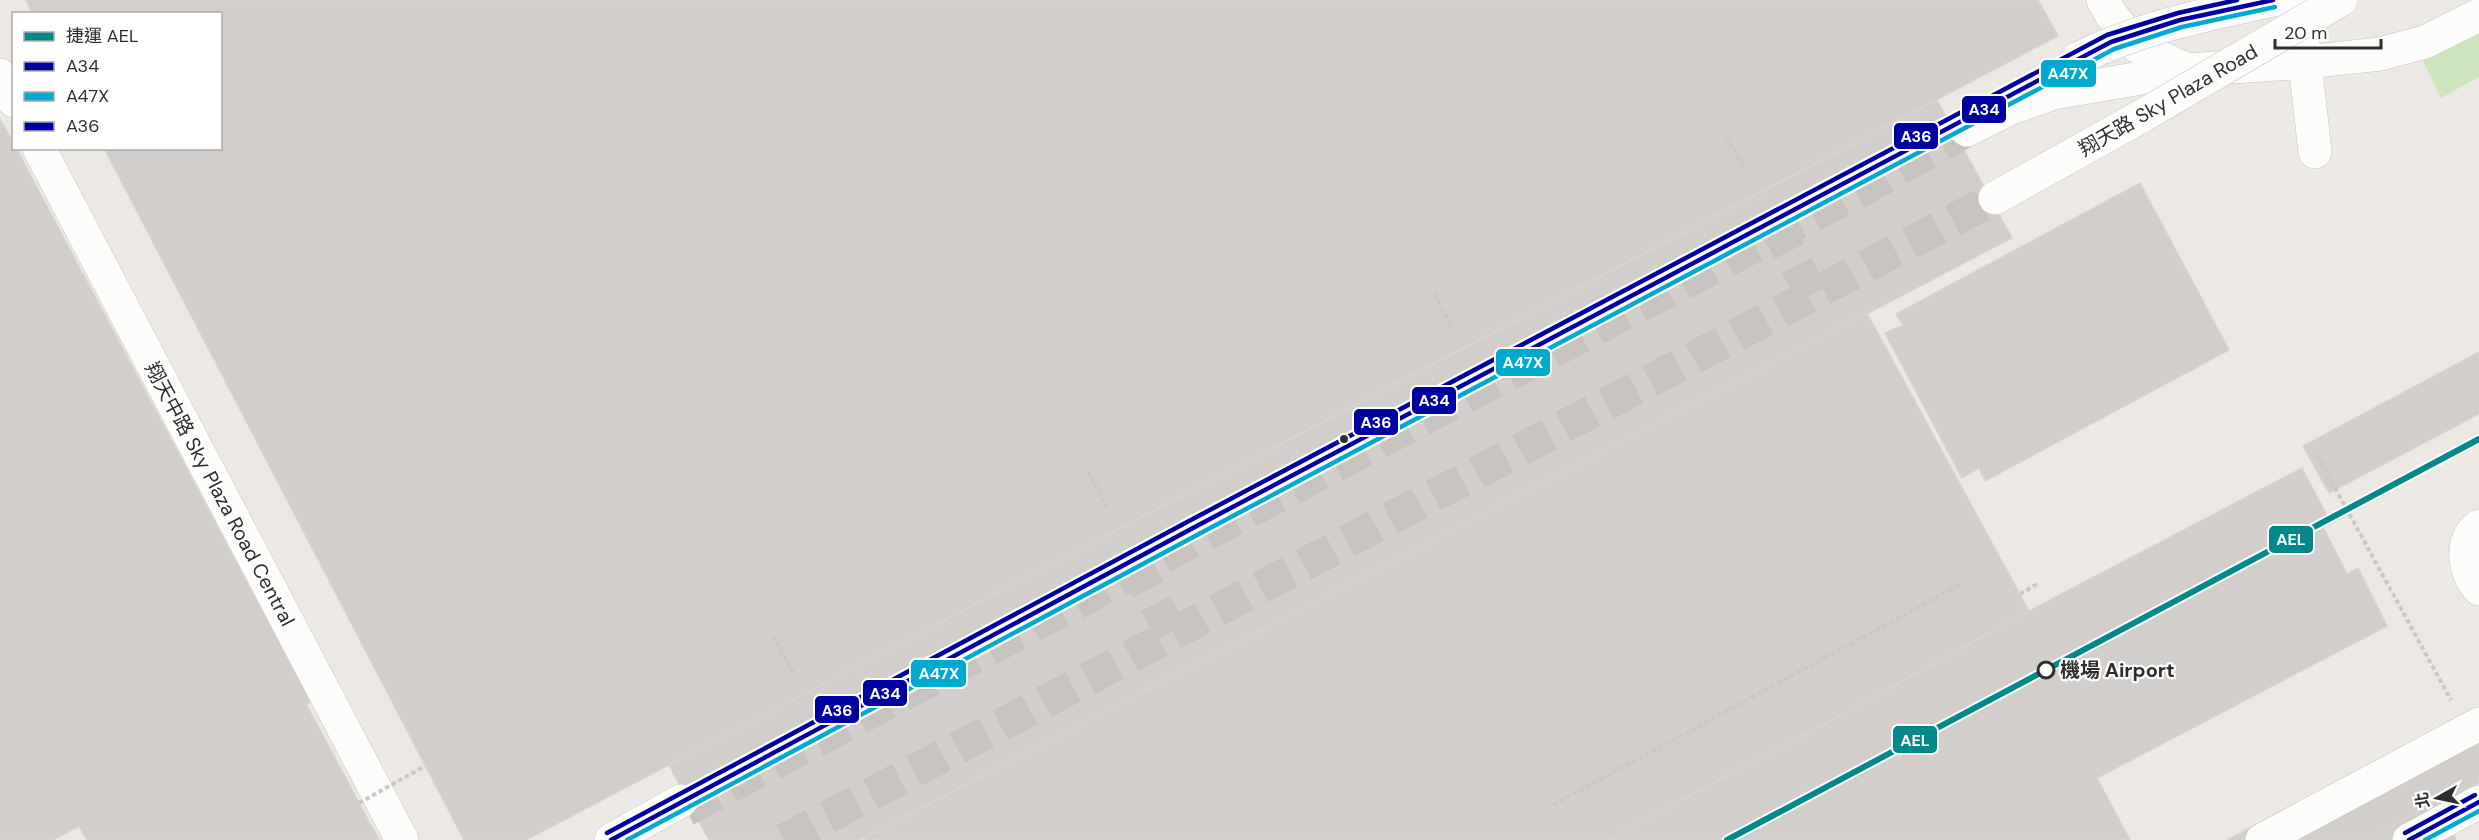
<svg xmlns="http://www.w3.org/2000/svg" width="2479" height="840" font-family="'DM Sans','Noto Sans TC',sans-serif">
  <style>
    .green { fill: #cee6be }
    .building { fill: #d1cecb; stroke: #d7d4d0; stroke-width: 1.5 }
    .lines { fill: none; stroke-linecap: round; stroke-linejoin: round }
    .minor-tunnel { stroke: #c6c3c0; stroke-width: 33; stroke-dasharray: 33 16; stroke-linecap: butt }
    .minor-casing { stroke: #c5c4c5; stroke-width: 34 }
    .path { stroke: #c9c9c8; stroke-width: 4; stroke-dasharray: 4.5 3; stroke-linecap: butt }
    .minor { stroke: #fcfcfb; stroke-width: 33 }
    .minor-bridge-casing { stroke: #c5c4c5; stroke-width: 34; stroke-linecap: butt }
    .path-bridge { stroke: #c9c9c8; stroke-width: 4; stroke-dasharray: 4.5 3; stroke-linecap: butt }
    .minor-bridge { stroke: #fcfcfb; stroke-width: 33 }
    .bus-1-casing { stroke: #fff; stroke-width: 9 }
    .bus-2-casing { stroke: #fff; stroke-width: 9 }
    .bus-3-casing { stroke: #fff; stroke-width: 9 }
    .bus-1 { stroke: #0000a0; stroke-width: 4.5 }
    .bus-2 { stroke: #00a9ce; stroke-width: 4.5 }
    .bus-3 { stroke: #0000a0; stroke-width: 4.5 }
    .metro-1-casing { stroke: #fff; stroke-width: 10 }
    .metro-1 { stroke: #00888a; stroke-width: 6 }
    .bus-dot { fill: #2e2e2e; stroke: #fff; stroke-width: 2 }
    .stop-dot { fill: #fff; stroke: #2e2e2e; stroke-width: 3 }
    .labels { text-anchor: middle; stroke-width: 4.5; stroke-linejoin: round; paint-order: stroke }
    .street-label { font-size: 20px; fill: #2e2e2e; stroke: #fff }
    .stop-label { font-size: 20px; font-weight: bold; fill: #2e2e2e; stroke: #fff; text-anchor: start }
    .line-badge { stroke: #fff; stroke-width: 2 }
    .badge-label { font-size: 16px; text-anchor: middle; font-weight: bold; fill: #fff }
  </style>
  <rect width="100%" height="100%" fill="#ece8e4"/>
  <!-- green -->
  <polygon class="green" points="2479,32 2479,77 2441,98 2423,61"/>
  <!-- building -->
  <g class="building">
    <polygon points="26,0 2038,0 2058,36 526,840 464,840 104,148 220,148 220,14 33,14"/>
    <polygon points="1937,100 2012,238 860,840 709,840 669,765"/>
    <polygon points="0,119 14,144 14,148 16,148 308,697 311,702 306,704 379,840 87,840 79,826 53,840 0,840"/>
    <polygon points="2140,183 2229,350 1985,481 1979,468 1962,478 1885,333 1903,325 1896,314"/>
    <polygon points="1867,313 2029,611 1838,717 1606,840 866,840 864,838"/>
    <polygon points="2479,352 2479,414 2329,493 2303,446"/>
    <polygon points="2302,468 2331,523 2323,527 2347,574 2358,568 2387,626 2097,778 2130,840 1606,840 1838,717 2029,611"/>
    <polygon points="2479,708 2479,783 2369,840 2227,840"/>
    <polygon points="2435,801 2456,840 2365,840 2408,818"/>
  </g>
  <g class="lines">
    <!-- minor-tunnel -->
    <g class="minor-tunnel">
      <polyline points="1774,222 1812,295"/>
      <polyline points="1133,560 1172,634"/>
      <polyline points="686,810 1429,416 1875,183 1967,130"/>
      <polyline points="784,840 1995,198"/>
    </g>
    <!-- minor casing -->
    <g class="minor-casing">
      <g id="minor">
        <polyline points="2103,0 2112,16 2138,47 2187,70 2306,62 2380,54 2425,42 2479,15"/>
        <polyline points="2298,0 2315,152"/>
        <polyline points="0,75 14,101"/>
        <polyline points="1967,130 2011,108 2054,93 2187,70"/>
        <polyline points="39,148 402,840"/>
        <polyline points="1995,198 2142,116"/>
        <path d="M 2479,526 C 2458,541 2465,573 2479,589"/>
        <polyline points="611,840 681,801"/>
        <polyline points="2262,840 2479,724"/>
        <polyline points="2409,840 2479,802"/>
      </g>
    </g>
    <!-- path -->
    <g class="path">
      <polyline points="1727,136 1744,170"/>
      <polyline points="1435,294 1452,329"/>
      <polyline points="2317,455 2451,700"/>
      <polyline points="1088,471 1107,508"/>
      <polyline points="2020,594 2037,584"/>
      <polyline points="773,636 794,674"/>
      <polyline points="1553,805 1963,583"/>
    </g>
    <!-- minor -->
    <use href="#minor" class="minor"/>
    <!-- minor-bridge casing -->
    <g class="minor-bridge-casing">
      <g id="minor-bridge">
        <path d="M 2079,58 C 2141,27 2206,15 2273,0"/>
        <polyline points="2142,116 2340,0"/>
      </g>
    </g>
    <!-- path-bridge -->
    <polyline class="path-bridge" points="359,803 425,766"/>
    <!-- minor-bridge -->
    <use href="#minor-bridge" class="minor-bridge"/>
    <!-- bus-1 casing -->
    <g class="bus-1-casing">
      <g id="bus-1">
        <polyline points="611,840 1193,528 2111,42 2180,20 2273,0"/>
        <polyline points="2409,840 2479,802"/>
      </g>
    </g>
    <!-- bus-2 casing -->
    <g class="bus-2-casing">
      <g id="bus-2">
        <polyline points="627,840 1197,535 2114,49 2182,27 2275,7"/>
        <polyline points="2425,840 2479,811"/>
      </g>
    </g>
    <!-- bus-3 casing -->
    <g class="bus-3-casing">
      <g id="bus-3">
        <polyline points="607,833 1189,521 2107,35 2178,13 2237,0"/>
        <polyline points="2405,833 2475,795"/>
      </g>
    </g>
    <!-- bus-1 -->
    <use href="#bus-1" class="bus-1"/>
    <!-- bus-2 -->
    <use href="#bus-2" class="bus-2"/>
    <!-- bus-3 -->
    <use href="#bus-3" class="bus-3"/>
    <!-- metro-1 casing -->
    <g class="metro-1-casing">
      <polyline id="metro-1" points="1727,840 2479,439"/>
    </g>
    <!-- metro-1 -->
    <use href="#metro-1" class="metro-1"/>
  </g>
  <!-- markers -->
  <circle class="bus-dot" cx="1344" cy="439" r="5"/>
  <circle class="stop-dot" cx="2046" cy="670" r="8"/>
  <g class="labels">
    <!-- street labels -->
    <g class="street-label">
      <text transform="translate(2168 100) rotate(-30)" y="7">翔天路 Sky Plaza Road</text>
      <text transform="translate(220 494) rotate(62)" y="7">翔天中路 Sky Plaza Road Central</text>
    </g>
    <!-- stop labels -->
    <g class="stop-label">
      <text x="2060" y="677">機場 Airport</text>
    </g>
  </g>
  <g class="line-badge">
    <rect x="2040" y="59" width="57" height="29" rx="6" fill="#00a9ce"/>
    <rect x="1961" y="95" width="46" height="29" rx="6" fill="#0000a0"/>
    <rect x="1893" y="122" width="46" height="28" rx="6" fill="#0000a0"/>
    <rect x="1495" y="348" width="56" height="29" rx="6" fill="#00a9ce"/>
    <rect x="1411" y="386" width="46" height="29" rx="6" fill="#0000a0"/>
    <rect x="1353" y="408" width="46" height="28" rx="6" fill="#0000a0"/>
    <rect x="2268" y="525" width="46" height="29" rx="6" fill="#00888a"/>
    <rect x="910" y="659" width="57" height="29" rx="6" fill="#00a9ce"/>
    <rect x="862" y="679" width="46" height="28" rx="6" fill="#0000a0"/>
    <rect x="814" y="695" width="46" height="29" rx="6" fill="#0000a0"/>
    <rect x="1892" y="725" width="46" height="29" rx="6" fill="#00888a"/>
  </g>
  <g class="badge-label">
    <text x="2068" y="79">A47X</text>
    <text x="1984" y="115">A34</text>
    <text x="1916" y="142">A36</text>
    <text x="1523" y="368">A47X</text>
    <text x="1434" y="406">A34</text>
    <text x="1376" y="428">A36</text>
    <text x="2291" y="545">AEL</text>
    <text x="939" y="679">A47X</text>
    <text x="885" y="699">A34</text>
    <text x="837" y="716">A36</text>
    <text x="1915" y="746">AEL</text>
  </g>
  <!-- legend -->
  <rect x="12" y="12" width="210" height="138" fill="#ffffff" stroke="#ababab" stroke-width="1.5"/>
  <rect x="24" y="32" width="30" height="9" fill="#00888a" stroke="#ababab" stroke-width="1.5"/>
  <text x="66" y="42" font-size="18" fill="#2e2e2e">捷運 AEL</text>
  <rect x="24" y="62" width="30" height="9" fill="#0000a0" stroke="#ababab" stroke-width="1.5"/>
  <text x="66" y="72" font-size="18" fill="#2e2e2e">A34</text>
  <rect x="24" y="92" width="30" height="9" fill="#00a9ce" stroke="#ababab" stroke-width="1.5"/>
  <text x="66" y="102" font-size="18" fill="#2e2e2e">A47X</text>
  <rect x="24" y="122" width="30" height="9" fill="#0000a0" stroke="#ababab" stroke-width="1.5"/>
  <text x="66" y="132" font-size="18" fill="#2e2e2e">A36</text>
  <!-- north arrow -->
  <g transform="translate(2437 798) rotate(261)" stroke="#ffffff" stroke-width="4.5" paint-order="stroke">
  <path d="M0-4.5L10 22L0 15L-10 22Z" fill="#2e2e2e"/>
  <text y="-9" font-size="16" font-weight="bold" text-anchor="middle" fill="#2e2e2e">北</text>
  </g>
  <!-- scale -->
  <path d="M2275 39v9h106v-9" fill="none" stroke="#2e2e2e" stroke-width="3"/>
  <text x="2284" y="39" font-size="18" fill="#2e2e2e" stroke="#ffffff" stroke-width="4.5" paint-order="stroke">20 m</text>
</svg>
